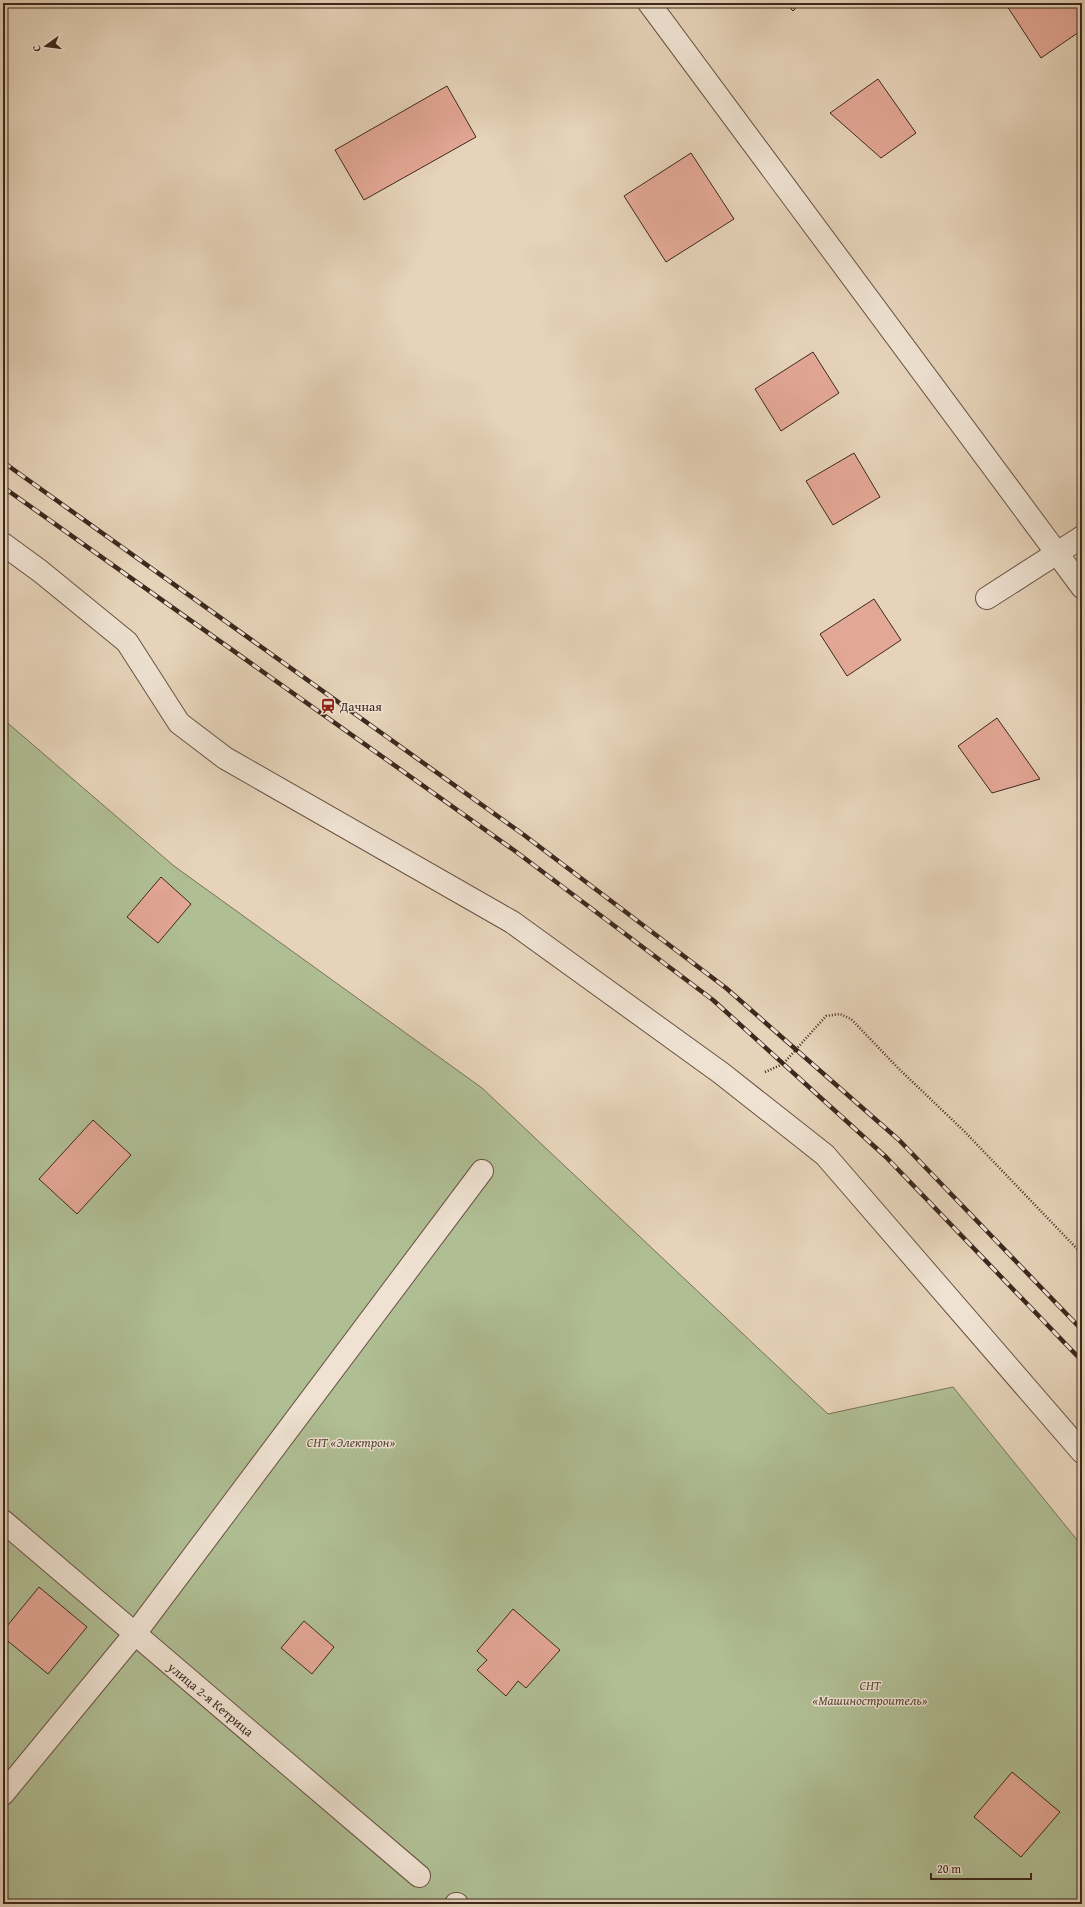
<svg xmlns="http://www.w3.org/2000/svg" width="1085" height="1907" font-family="'Gentium Book Plus',serif">
  <style>
    .green { fill: #b0be94; stroke: #777358 }
    .building { fill: #e3a795; stroke: #3e281d }
    .lines { fill: none; stroke-linecap: round; stroke-linejoin: round }
    .minor-casing { stroke: #685344; stroke-width: 24 }
    .path { stroke: #3e281d; stroke-width: 2.5; stroke-dasharray: 1 2; stroke-linecap: butt }
    .minor { stroke: #efe2d2; stroke-width: 22 }
    .rail-casing { stroke: #3e281d; stroke-width: 4.5 }
    .rail { stroke: #efe2d2; stroke-width: 3; stroke-dasharray: 9; stroke-linecap: butt }
    .labels { text-anchor: middle; stroke-width: 3; stroke-linejoin: round; paint-order: stroke }
    .poi-label { font-size: 13px; fill: #3e281d; stroke: #efe2d2; text-anchor: start }
    .park-label { font-size: 13px; font-style: italic; fill: #554635; stroke: #efe2d2 }
    .street-label { font-size: 13px; fill: #3e281d; stroke: #efe2d2 }
  </style>
  <rect width="100%" height="100%" fill="#e6d3b9"/>
  <filter id="stains"><feTurbulence type="fractalNoise" baseFrequency=".005" numOctaves="4"/><feColorMatrix values="0 0 0 0 .2 0 0 0 0 .09 0 0 0 0 .02 0 0 0 .5 -.17"/></filter>
  <radialGradient id="worn" r=".72"><stop offset=".6" stop-color="#630" stop-opacity="0"/><stop offset="1" stop-color="#630" stop-opacity=".3"/></radialGradient>
  <!-- green -->
  <polygon class="green" points="3,719 174,866 482,1088 828,1414 953,1387 1082,1546 1082,1904 3,1904"/>
  <!-- building -->
  <g class="building">
    <polygon points="785,3 801,3 793,11"/>
    <polygon points="1005,3 1082,3 1082,30 1041,58"/>
    <polygon points="878,79 916,133 881,158 830,113"/>
    <polygon points="447,86 476,137 364,200 335,150"/>
    <polygon points="691,153 734,219 666,262 624,196"/>
    <polygon points="813,352 839,393 781,431 755,389"/>
    <polygon points="854,453 880,497 833,525 806,481"/>
    <polygon points="874,599 901,640 847,676 820,634"/>
    <polygon points="997,718 1040,779 992,793 958,746"/>
    <polygon points="161,877 191,904 158,943 127,917"/>
    <polygon points="93,1120 131,1155 77,1214 39,1179"/>
    <polygon points="39,1587 87,1627 48,1674 3,1637 3,1631"/>
    <polygon points="513,1609 560,1650 526,1688 518,1681 506,1696 477,1670 487,1660 477,1651"/>
    <polygon points="304,1621 334,1647 312,1674 281,1648"/>
    <polygon points="1012,1772 1060,1812 1021,1857 974,1817"/>
  </g>
  <g class="lines">
    <!-- minor casing -->
    <g class="minor-casing">
      <g id="minor">
        <polyline points="649,3 1082,587"/>
        <polyline points="3,544 40,571 127,642 179,723 225,758 512,922 721,1073 825,1155 1082,1452"/>
        <polyline points="987,598 1082,537"/>
        <polyline points="3,1521 419,1876"/>
        <polyline points="3,1794 134,1635 482,1171"/>
        <polyline points="456,1904 457,1904"/>
      </g>
    </g>
    <!-- path -->
    <polyline class="path" points="765,1072 783,1064 826,1016 840,1014 851,1019 899,1069 964,1131 1082,1254"/>
    <!-- minor -->
    <use href="#minor" class="minor"/>
    <!-- rail casing -->
    <g class="rail-casing">
      <g id="rail">
        <polyline points="3,462 524,835 726,988 899,1140 1082,1330"/>
        <polyline points="3,487 515,851 713,1000 886,1157 1082,1361"/>
      </g>
    </g>
    <!-- rail -->
    <use href="#rail" class="rail"/>
  </g>
  <!-- icons -->
  <defs>
    <g id="station-bare" transform="scale(1.2)"><path d="M-3-6H3Q5-6 5-4V2Q5 4 3 4L4.5 6H3L1.5 4h-3L-3 6H-4.5L-3 4Q-5 4-5 2V-4Q-5-6-3-6ZM-3.5-4v3h7v-3ZM-3.5 1v1.5H-2V1ZM2 1v1.5H3.5V1Z" fill="#8f2418" stroke="#efe2d2" stroke-width="2.5" paint-order="stroke"/></g>
  </defs>
  <g fill-rule="evenodd">
    <use href="#station-bare" x="328" y="706"/>
  </g>
  <g class="labels">
    <!-- poi labels -->
    <g class="poi-label">
      <text x="340" y="711">Дачная</text>
    </g>
    <!-- park labels -->
    <g class="park-label">
      <text x="351" y="1447">СНТ «Электрон»</text>
      <text x="870" y="1690">СНТ<tspan x="870" dy="15">«Машиностроитель»</tspan></text>
    </g>
    <!-- street labels -->
    <g class="street-label">
      <text transform="translate(211 1699) rotate(40)" y="5">улица 2-я Кетрица</text>
    </g>
  </g>
  <!-- margin -->
  <rect width="1085" height="1907" fill="none" stroke="#e6d3b9" stroke-width="16"/>
  <rect x="4" y="4" width="1077" height="1899" fill="none" stroke="#3e281d" stroke-width="2"/>
  <rect x="8" y="8" width="1069" height="1891" fill="none" stroke="#3e281d"/>
  <!-- north arrow -->
  <g transform="translate(46 46) rotate(256)" stroke="#efe2d2" stroke-width="3" paint-order="stroke">
  <path d="M0-3L7 15L0 10L-7 15Z" fill="#3e281d"/>
  <text y="-6" font-size="11" font-weight="bold" text-anchor="middle" fill="#3e281d">С</text>
  </g>
  <!-- scale -->
  <path d="M931 1873v6h100v-6" fill="none" stroke="#3e281d" stroke-width="2"/>
  <text x="937" y="1873" font-size="12" fill="#3e281d" stroke="#efe2d2" stroke-width="3" paint-order="stroke">20 m</text>
  <rect width="100%" height="100%" filter="url(#stains)"/>
  <rect width="100%" height="100%" fill="url(#worn)"/>
</svg>
